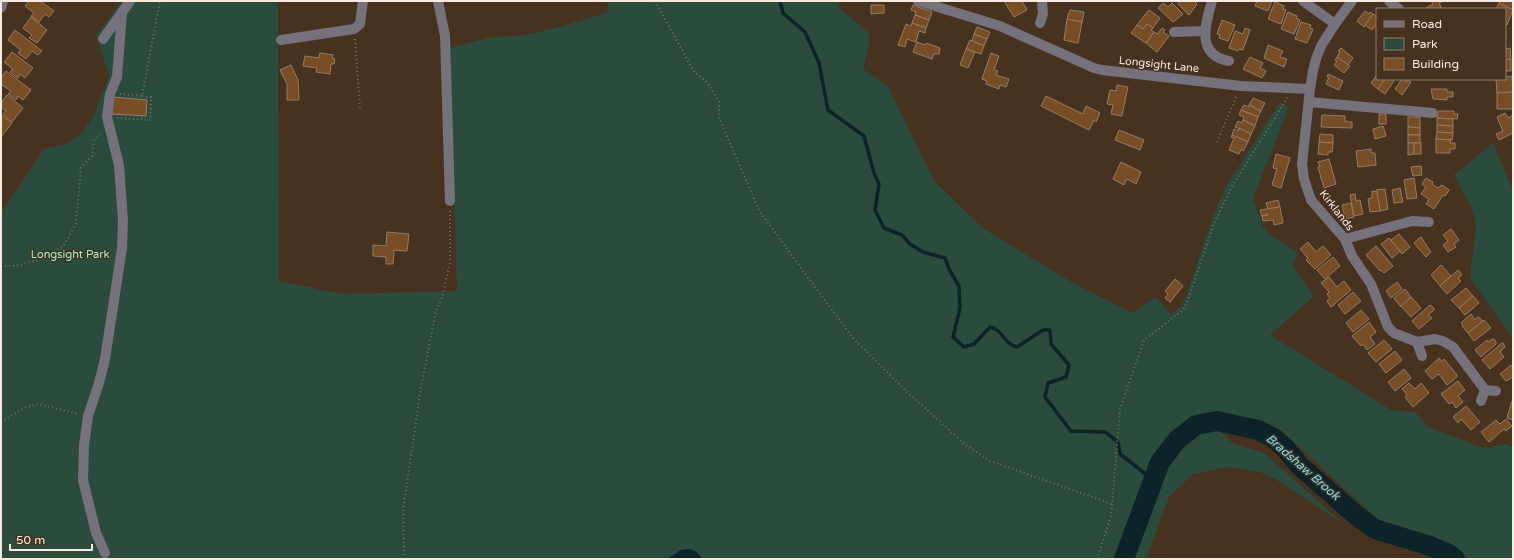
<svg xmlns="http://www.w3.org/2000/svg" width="1514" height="560" font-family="'Varela Round',sans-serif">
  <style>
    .green { fill: #2b4c3c }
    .water { fill: #0b2329 }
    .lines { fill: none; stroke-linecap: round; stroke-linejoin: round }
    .stream { stroke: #0b2329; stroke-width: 3.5 }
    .river { stroke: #0b2329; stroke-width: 20 }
    .building { fill: #774d25; stroke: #947c67 }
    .path { stroke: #7f6d5d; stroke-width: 2; stroke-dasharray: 1 3; stroke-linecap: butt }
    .minor { stroke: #75717d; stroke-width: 10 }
    .labels { text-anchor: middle; stroke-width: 3; stroke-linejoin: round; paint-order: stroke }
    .street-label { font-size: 11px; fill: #f9ebe0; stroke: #473220 }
    .park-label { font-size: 11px; fill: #9af7c9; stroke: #473220 }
    .water-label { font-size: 12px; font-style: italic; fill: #6ddefa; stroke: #473220 }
  </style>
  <rect width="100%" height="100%" fill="#473220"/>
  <!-- green -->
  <g class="green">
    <polygon points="122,1 278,1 279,281 342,294 457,291 450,48 488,38 526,35 563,26 609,12 607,1 839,1 838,7 869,33 869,46 863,69 888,86 934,181 984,229 1068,280 1132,313 1156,297 1171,315 1180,307 1186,297 1211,222 1225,188 1280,102 1289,107 1253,198 1263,227 1272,236 1298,253 1293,266 1314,296 1270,335 1391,410 1415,412 1430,428 1484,448 1506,444 1513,448 1513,559 1470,559 1451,546 1381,522 1281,430 1239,416 1211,419 1232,443 1264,453 1345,525 1275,479 1260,472 1228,467 1193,474 1169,497 1146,559 1,559 1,213 44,149 66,144 81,134 93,117 109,75 96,35"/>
    <polygon points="1493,143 1513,191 1513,338 1470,278 1476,226 1472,209 1454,175"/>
  </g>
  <!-- water -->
  <polygon class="water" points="690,549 697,552 702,559 667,559 681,550"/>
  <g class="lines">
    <!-- stream -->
    <path class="stream" d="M 780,1 L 783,13 L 805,32 L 819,63 L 828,110 L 864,136 L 874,173 L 879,184 L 875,210 L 884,228 L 902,235 L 910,244 L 923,252 L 945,258 L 949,269 L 959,286 L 960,308 L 953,337 L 964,347 L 974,344 L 990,327 C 1005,331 1002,343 1017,347 L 1043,330 L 1050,330 L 1051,344 L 1069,365 L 1066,377 L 1048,383 L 1045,397 L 1071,431 L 1105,432 L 1118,442 L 1120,454 L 1152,479"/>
    <!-- river -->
    <polyline class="river" points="1124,559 1160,462 1177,440 1196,425 1217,421 1258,430 1272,437 1285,448 1300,466 1357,516 1375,529 1430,546 1449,554 1455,559"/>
  </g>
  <!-- building -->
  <g class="building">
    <polygon points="29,1 40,1 54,11 49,17 45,14 39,22 31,16 34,13 25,6"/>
    <polygon points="1004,1 1022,1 1027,10 1014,17"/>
    <polygon points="1180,1 1194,1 1197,4 1189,15 1178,4"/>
    <polygon points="1257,1 1272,1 1268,11 1255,6"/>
    <polygon points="1431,1 1444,1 1439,3 1442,9 1424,9 1433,4"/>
    <polygon points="1500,1 1513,1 1513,10 1499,3"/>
    <polygon points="1275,2 1284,6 1283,9 1286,10 1281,24 1268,19"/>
    <polygon points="1163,3 1168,7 1172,3 1183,14 1173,22 1158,8"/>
    <polygon points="1499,3 1513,10 1507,25 1505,24 1505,9 1496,9"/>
    <polygon points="871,5 884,5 884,13 871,14"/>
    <polygon points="913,5 932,12 929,20 915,15 916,12 911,10"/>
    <polygon points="1070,10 1084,12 1082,22 1067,19"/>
    <polygon points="1149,10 1160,18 1153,28 1147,24 1143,29 1137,25"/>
    <polygon points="1365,11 1369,14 1370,12 1373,14 1364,27 1357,21"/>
    <polygon points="1288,12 1297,16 1296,18 1300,20 1294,34 1281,29"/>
    <polygon points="1373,14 1377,17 1377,24 1372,30 1365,25"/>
    <polygon points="915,15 929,20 926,28 912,23"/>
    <polygon points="31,17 47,30 37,43 29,38 32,35 23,28"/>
    <polygon points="1067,19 1082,22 1078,43 1064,40"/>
    <polygon points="1222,20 1235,25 1228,41 1219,38 1220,35 1217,34"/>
    <polygon points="1301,22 1311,25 1310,28 1313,29 1307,43 1295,39"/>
    <polygon points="912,23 926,28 925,33 919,31 916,42 907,39 905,47 898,45 906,24 911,26"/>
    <polygon points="1147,24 1153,28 1151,30 1154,32 1146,43 1131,33 1137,25 1143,29"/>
    <polygon points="977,27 990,32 987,39 974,34"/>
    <polygon points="1162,28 1165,30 1163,32 1169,36 1157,52 1146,43 1154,32 1157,34"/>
    <polygon points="1245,28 1250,30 1243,50 1239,49 1238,51 1229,48 1235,31 1243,34"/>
    <polygon points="15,30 42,51 38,55 32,51 26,59 18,53 21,50 8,40"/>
    <polygon points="974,34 987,39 984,46 972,41"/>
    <polygon points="970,40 984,46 981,54 966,49"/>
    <polygon points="917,42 925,45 926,43 940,48 939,54 934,54 932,59 913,52"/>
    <polygon points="1268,45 1283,51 1280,57 1287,59 1284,67 1264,58"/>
    <polygon points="1341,48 1353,58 1348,65 1337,57 1340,52 1338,51"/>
    <polygon points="1510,48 1511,59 1505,60 1505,49"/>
    <polygon points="966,49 975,52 968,68 960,65"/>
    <polygon points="12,52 33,68 25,78 20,74 18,78 10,72 13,69 4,62"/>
    <polygon points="320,53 333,55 332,58 335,59 334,64 331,64 330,74 316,72 317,68 303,66 305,56 319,58"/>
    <polygon points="991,53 999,56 994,70 998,71 996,75 1009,79 1006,87 1000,85 999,89 986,84 987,81 982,79"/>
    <polygon points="1250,57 1263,63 1260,68 1266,71 1262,78 1243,69"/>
    <polygon points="1337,57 1350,66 1344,73 1334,65 1337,61 1335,60"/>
    <polygon points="1511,59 1511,71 1505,71 1505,60"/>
    <polygon points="291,65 298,80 299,100 287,100 287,84 280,70"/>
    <polygon points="6,71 31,90 23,100 18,96 16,100 8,94 11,91 1,84 1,78"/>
    <polygon points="1328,74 1343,81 1339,90 1326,84 1329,77 1327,77"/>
    <polygon points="1377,75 1377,79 1385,79 1378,89 1371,83"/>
    <polygon points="1512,76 1513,92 1497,93 1496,79 1505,79 1505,77"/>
    <polygon points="1385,79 1391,79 1394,81 1385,94 1378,89"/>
    <polygon points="1402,79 1407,82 1408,80 1411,82 1402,95 1395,89"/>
    <polygon points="1117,85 1128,87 1122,116 1111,114 1113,105 1107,104 1110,90 1116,91"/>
    <polygon points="1431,89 1447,89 1447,92 1453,92 1453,97 1447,97 1447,100 1433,99"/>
    <polygon points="1513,92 1513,109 1497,109 1497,93"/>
    <polygon points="7,95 23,108 12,122 3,114 6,111 1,107 1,103"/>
    <polygon points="1046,96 1083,114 1086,106 1100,113 1096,122 1094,120 1089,130 1041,106"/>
    <polygon points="113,97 147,100 146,116 112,114"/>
    <polygon points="1253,98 1265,103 1261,111 1249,105"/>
    <polygon points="1244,105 1249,107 1249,105 1261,111 1258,117 1241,110"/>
    <polygon points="1241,110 1258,117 1255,126 1243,120 1244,117 1239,115"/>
    <polygon points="1438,111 1454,111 1454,114 1458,114 1457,119 1437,118"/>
    <polygon points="1505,113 1508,118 1513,115 1513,133 1499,140 1496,134 1503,131 1497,117"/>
    <rect x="1379" y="114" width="7" height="10"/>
    <polygon points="1,115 12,123 1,137"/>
    <polygon points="1322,115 1345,116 1345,121 1352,122 1352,128 1321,127"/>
    <polygon points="1408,117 1420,117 1420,128 1408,127"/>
    <polygon points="1437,118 1453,119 1453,126 1437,125"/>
    <polygon points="1243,120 1255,126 1251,134 1235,127 1238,121 1242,123"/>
    <polygon points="1437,125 1453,126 1453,133 1437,132"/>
    <polygon points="1383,126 1386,136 1375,139 1373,129"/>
    <polygon points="1408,127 1420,128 1420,135 1408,135"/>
    <polygon points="1239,128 1251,134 1248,142 1232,135 1234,129 1238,131"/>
    <polygon points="1119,130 1144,140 1140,150 1115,140"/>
    <polygon points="1437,132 1453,133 1452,140 1436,139"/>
    <polygon points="1320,134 1333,135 1333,143 1319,142"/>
    <polygon points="1232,135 1248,142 1243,151 1241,149 1239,154 1229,150 1234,138 1231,137"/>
    <rect x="1408" y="135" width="12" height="8"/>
    <polygon points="1436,139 1451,140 1450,143 1455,143 1455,149 1450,149 1450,153 1436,153"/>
    <polygon points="1319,142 1333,143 1332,152 1328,152 1328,155 1318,154"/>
    <polygon points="1408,143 1414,143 1414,154 1408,155"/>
    <rect x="1414" y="143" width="7" height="11"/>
    <polygon points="1371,149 1371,153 1375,153 1376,165 1358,167 1356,151"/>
    <polygon points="1276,154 1290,158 1281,188 1272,185 1277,169 1273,168"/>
    <polygon points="1329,159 1336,184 1324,188 1318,167 1320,167 1318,162"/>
    <polygon points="1121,162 1141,172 1136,184 1127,179 1124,185 1113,179"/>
    <polygon points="1421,166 1422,175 1413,176 1411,167"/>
    <polygon points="1414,178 1417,198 1407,199 1404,180"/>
    <polygon points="1426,178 1433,182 1432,184 1438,188 1442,185 1449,190 1445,196 1443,195 1434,209 1426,204 1429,199 1421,194 1426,187 1422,184"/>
    <polygon points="1400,188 1403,202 1394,203 1392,190"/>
    <polygon points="1385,189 1388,209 1380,211 1376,190"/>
    <polygon points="1372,191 1377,192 1380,211 1370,212 1368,199 1372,198"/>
    <polygon points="1355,194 1356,201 1360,200 1363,214 1354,216 1350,195"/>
    <polygon points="1278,200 1280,207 1268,209 1266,203"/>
    <polygon points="1351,203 1354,217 1345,219 1342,205"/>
    <polygon points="1280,207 1283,223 1274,225 1273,220 1263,221 1262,216 1268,215 1268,214 1262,216 1260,210"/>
    <polygon points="1451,229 1459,240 1454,244 1456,247 1448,252 1443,245 1448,241 1443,235"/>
    <polygon points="387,232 409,234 407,251 394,250 393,264 386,264 386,257 373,256 373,245 386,246"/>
    <polygon points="1399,234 1410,247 1402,254 1391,240"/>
    <polygon points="1421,237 1431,252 1426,257 1414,243"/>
    <polygon points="1389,238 1400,251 1392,258 1381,244"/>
    <polygon points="1308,242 1316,252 1323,246 1331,255 1315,269 1306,260 1308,258 1300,249"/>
    <polygon points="1376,246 1393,266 1384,273 1381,270 1380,271 1366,255"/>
    <polygon points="1333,257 1340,266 1325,279 1317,270"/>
    <polygon points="1441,265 1451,276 1440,286 1431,275"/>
    <polygon points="1458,270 1462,275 1458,278 1461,281 1447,294 1440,286"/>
    <polygon points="1329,277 1337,287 1344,281 1351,290 1331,307 1327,301 1330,298 1327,294 1329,292 1321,283"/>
    <polygon points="1175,279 1183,286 1170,302 1165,298 1168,294 1165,291"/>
    <polygon points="1397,282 1402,289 1391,298 1386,291"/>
    <polygon points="1466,288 1473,296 1459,308 1451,300"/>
    <polygon points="1405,289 1411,297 1401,307 1394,298"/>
    <polygon points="1353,292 1361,301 1345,314 1338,305"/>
    <polygon points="1473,296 1479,303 1465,315 1459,308"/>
    <polygon points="1411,297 1421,308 1411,317 1401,306"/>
    <polygon points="1430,305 1434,308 1434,310 1428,315 1432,318 1419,329 1412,321"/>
    <polygon points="1361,310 1369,319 1353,332 1346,323"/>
    <polygon points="1471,314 1475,320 1478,317 1483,321 1468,333 1462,326 1463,325 1461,323"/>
    <polygon points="1484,320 1491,328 1474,341 1468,333"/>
    <polygon points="1369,322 1376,332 1370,337 1375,344 1367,350 1363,344 1361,346 1352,336"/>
    <polygon points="1492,339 1494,339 1496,342 1496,344 1481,357 1475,350 1487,340 1488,342"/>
    <polygon points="1384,340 1392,349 1376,362 1368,353"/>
    <polygon points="1502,343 1503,343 1505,347 1500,352 1504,357 1490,369 1482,360"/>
    <polygon points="1395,351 1402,360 1386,373 1379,364"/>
    <polygon points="1439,358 1442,362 1444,359 1458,376 1447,385 1439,374 1432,379 1425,371"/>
    <polygon points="1511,365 1513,367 1513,377 1506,381 1500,374"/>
    <polygon points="1404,369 1411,378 1395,391 1388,382"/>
    <polygon points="1458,381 1465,390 1458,396 1463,402 1456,408 1452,402 1449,404 1441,394"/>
    <polygon points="1409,383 1415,389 1421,383 1429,393 1413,407 1405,397 1407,395 1402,389"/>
    <polygon points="1512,401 1513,401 1513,420 1507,418"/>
    <polygon points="1466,406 1480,422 1471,430 1461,419 1458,423 1453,417"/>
    <polygon points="1506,419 1512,426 1506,431 1504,429 1489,442 1481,432 1496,420 1500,424"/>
  </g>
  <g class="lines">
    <!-- path -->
    <g class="path">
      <polyline points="655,1 694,72 708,83 719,102 719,118 760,212 852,337 907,392 966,445 990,461 1112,504"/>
      <polyline points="355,39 360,109"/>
      <polyline points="120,94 142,96 160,1"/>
      <polyline points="117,118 150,120 151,97 142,96"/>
      <polyline points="1217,142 1237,95"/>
      <polyline points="1,266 15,266 37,260 63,247 76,223 81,168 92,156 94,141 101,133"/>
      <polyline points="1,422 24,408 38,404 79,414"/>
      <polyline points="404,559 403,510 421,387 436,311 442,298 450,262 450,211"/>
      <polyline points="1097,559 1111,516 1120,409 1144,340 1183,310 1188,300 1213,226 1231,188 1288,97"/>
    </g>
    <!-- minor -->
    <g class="minor">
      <polyline points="438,1 445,36 450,201"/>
      <polyline points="918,1 1000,26 1094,68 1102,70 1241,86 1310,89"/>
      <path d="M 1212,1 C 1205,25 1196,55 1229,61"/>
      <polyline points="1303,1 1335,24"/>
      <polyline points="1352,1 1335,24 1321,46 1316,59 1313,71 1310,89 1302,164 1304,179 1311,200 1345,239 1352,256 1371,284 1388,327 1394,333 1417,342 1435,339 1443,341 1453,347 1485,390"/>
      <polyline points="1389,1 1399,9"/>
      <polyline points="1,8 3,1"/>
      <polyline points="1040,23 1043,14 1042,1"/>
      <polyline points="1174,32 1204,31"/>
      <polyline points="103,39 130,1"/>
      <polyline points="281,40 354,29 360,24 363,1"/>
      <polyline points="1309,102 1433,113"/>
      <polyline points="1345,239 1412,221 1429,222"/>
      <polyline points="1417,342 1422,356"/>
      <polyline points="1481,401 1485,390 1496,391"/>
      <polyline points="105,553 96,533 83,480 84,445 88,416 99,383 105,359 122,248 123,221 119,165 107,117 110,94 117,77 122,12"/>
    </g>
  </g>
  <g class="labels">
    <!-- street labels -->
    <g class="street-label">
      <text transform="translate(1159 64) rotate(6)" y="4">Longsight Lane</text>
      <text transform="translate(1337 210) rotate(52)" y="4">Kirklands</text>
    </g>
    <!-- park labels -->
    <g class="park-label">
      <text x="70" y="258">Longsight Park</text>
    </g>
    <!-- water labels -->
    <g class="water-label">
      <text transform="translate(1303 467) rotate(41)" y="4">Bradshaw Brook</text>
    </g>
  </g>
  <!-- border -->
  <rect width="1514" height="560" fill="none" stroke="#f9ebe0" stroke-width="4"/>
  <!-- legend -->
  <rect x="1376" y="8" width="130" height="72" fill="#473220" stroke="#8e7c6d"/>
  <rect x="1384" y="21" width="20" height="6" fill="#75717d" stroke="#8e7c6d"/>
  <text x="1412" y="28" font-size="12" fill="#f9ebe0">Road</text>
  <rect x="1384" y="38" width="20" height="12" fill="#2b4c3c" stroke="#8e7c6d"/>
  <text x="1412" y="48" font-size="12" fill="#f9ebe0">Park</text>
  <rect x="1384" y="58" width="20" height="12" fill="#774d25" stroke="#8e7c6d"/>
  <text x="1412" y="68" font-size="12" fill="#f9ebe0">Building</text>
  <!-- scale -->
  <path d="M10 544v6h82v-6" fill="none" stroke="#f9ebe0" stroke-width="2"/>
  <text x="16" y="544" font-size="12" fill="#f9ebe0" stroke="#473220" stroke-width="3" paint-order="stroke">50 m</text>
</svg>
